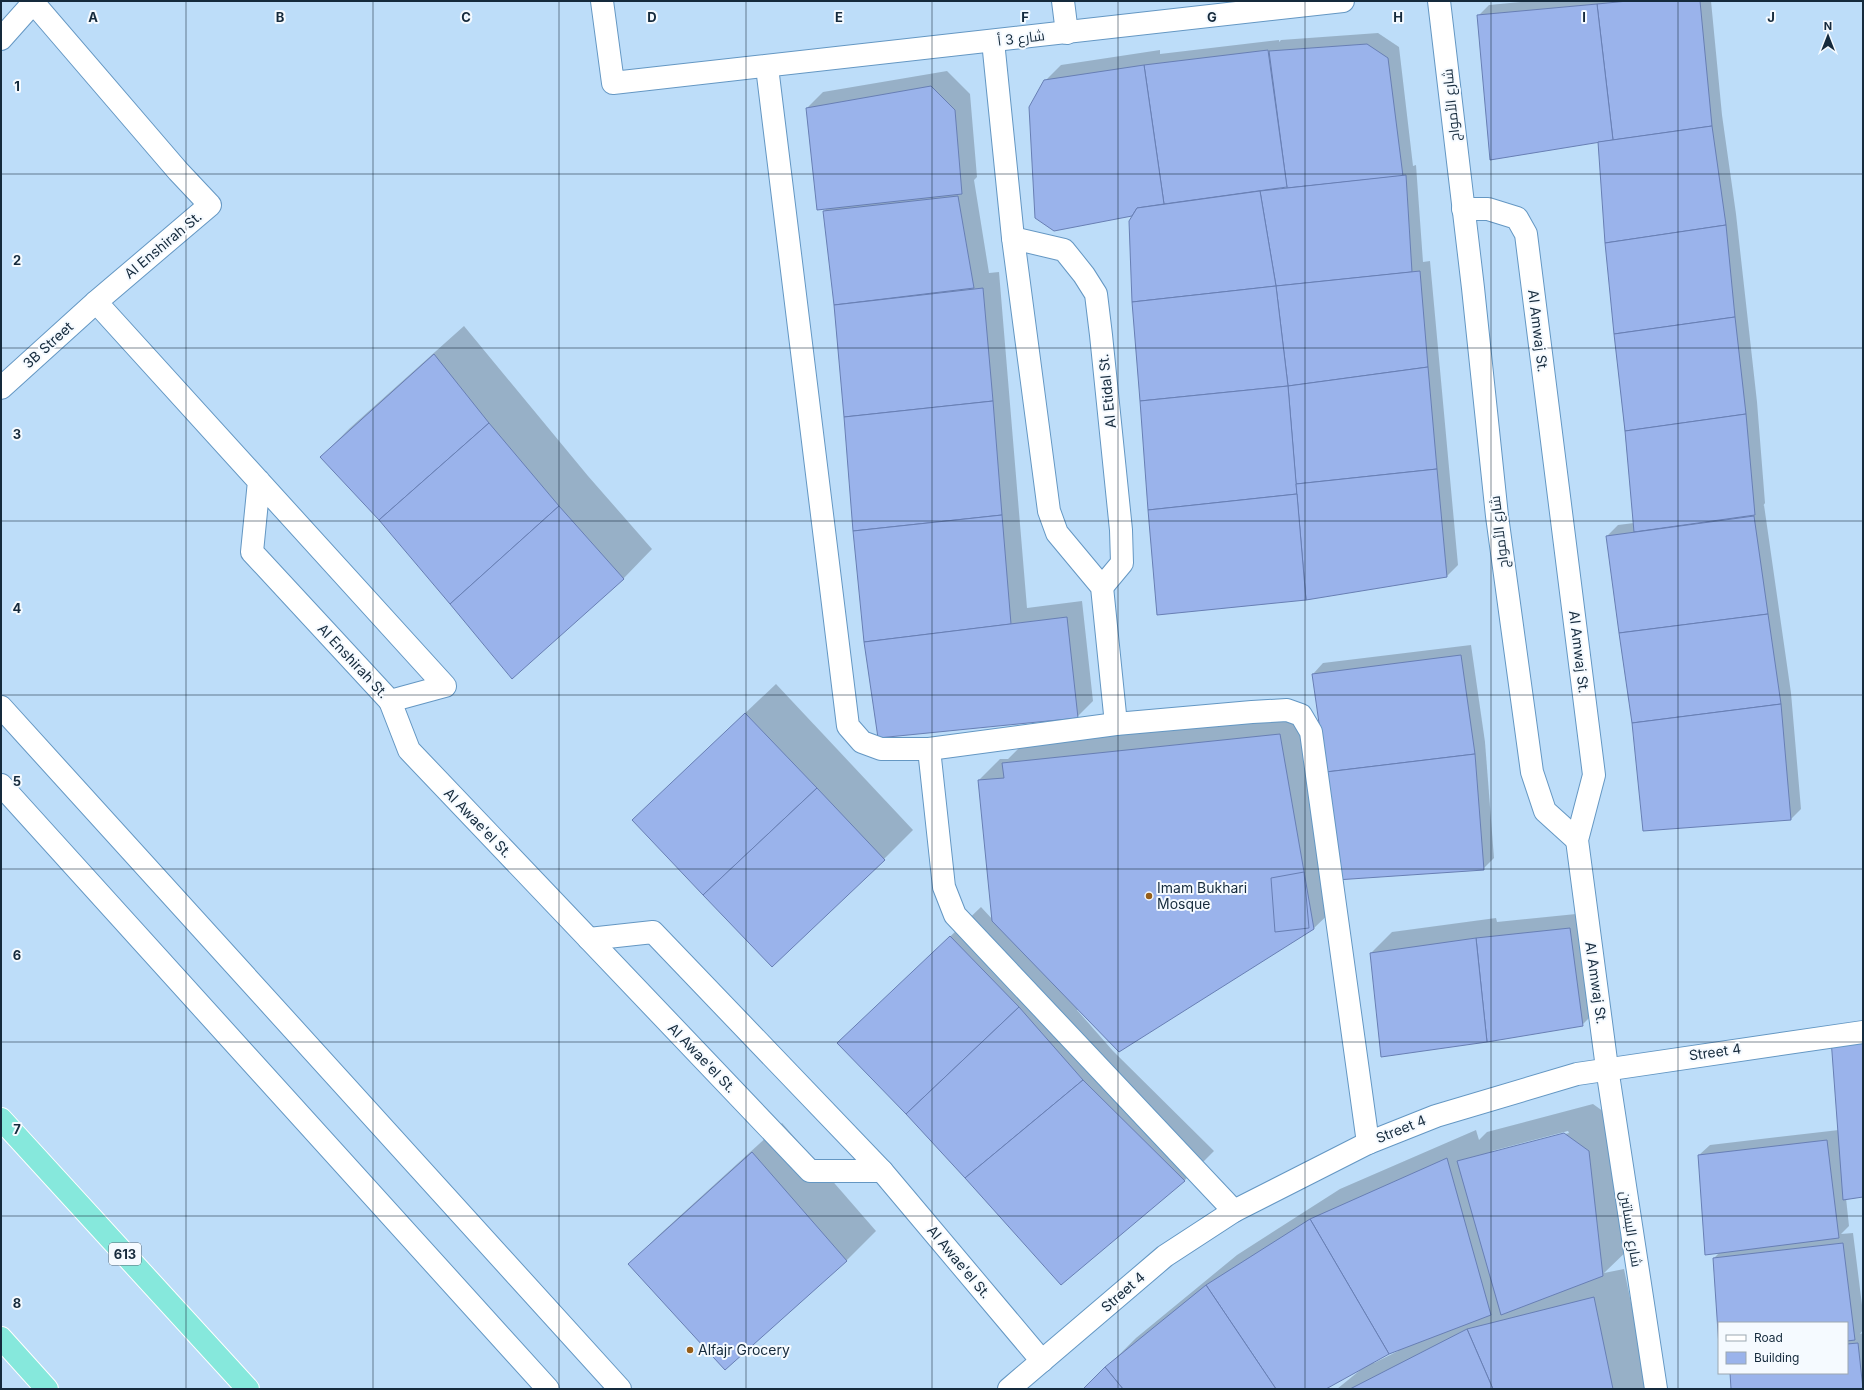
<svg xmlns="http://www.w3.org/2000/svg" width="1864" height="1390" font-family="Inter,Cairo,sans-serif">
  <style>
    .shadow { fill: #0003; fill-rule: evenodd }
    .building { fill: #9ab3eb; stroke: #687fb4 }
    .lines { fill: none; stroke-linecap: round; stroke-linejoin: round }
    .minor-casing { stroke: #6497c3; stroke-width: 24 }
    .motorway-casing { stroke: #fff; stroke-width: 24 }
    .minor { stroke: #fff; stroke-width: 22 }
    .motorway { stroke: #86e8dc; stroke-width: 22 }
    .grid { fill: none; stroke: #152a3c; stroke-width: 1; stroke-opacity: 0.55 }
    .poi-dot { fill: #965e19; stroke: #f5faff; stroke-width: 1.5 }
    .labels { text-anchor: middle; stroke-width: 4; stroke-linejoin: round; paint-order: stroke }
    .shield { fill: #f5faff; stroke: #586876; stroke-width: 1 }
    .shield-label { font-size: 13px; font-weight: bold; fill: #152a3c }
    .street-label { font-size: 14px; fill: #152a3c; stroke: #f5faff }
    .poi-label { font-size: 14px; fill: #152a3c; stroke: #f5faff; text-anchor: start }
    .grid-label { font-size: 13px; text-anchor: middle; font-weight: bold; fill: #152a3c; stroke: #f5faff; stroke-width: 4; stroke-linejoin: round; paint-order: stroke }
  </style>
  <rect width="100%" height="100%" fill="#bdddf9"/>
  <!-- shadow -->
  <g class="shadow">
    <polygon points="1532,1 1711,1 1722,115 1736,214 1757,402 1765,503 1763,506 1764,505 1791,693 1801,809 1790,820 1633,723 1607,536 1618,525 1634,523 1606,243 1599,141 1478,16 1489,5"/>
    <path d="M 1378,33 L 1399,47 L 1413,166 L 1416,165 L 1423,262 L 1430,261 L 1458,565 L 1447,576 L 1306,599 L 1134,215 L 1055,230 L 1045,81 L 1061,65 L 1160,50 L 1160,54 L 1279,40 L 1279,42 L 1281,40 ZM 1292,185 L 1292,187 L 1279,190 L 1278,187 Z"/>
    <polygon points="947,71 970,94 977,177 974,180 989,273 999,272 1027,608 1082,601 1093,701 1077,717 865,642 835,305 824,211 827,208 807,108 823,92"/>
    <polygon points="464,326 588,476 652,549 623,579 380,519 321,457 350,428"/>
    <polygon points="1471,645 1485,742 1494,858 1483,869 1327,772 1313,674 1323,663"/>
    <polygon points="776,684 913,830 884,859 663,791"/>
    <polygon points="1300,714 1335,908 1313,929 1077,1010 1113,1051 1214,1151 1185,1180 1061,1283 907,1114 839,1043 981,907 993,920 979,780 1000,759 1008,759 1024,743"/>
    <polygon points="1586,913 1598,1009 1582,1025 1371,953 1392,932 1496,918 1497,922"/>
    <path d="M 1593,1104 L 1618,1122 L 1632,1246 L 1604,1273 L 1624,1269 L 1646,1375 L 1645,1389 L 1337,1389 L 1364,1367 L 1324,1389 L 1085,1389 L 1136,1338 L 1237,1255 L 1340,1189 L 1476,1130 L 1479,1140 L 1487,1132 ZM 1568,1131 L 1569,1133 L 1492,1153 L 1492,1151 ZM 1397,1349 L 1398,1351 L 1374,1363 L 1373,1361 Z"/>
    <polygon points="782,1123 876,1231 847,1260 725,1368 630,1264 659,1235"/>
    <polygon points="1839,1130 1863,1196 1846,1198 1849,1226 1841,1234 1853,1233 1863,1313 1863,1330 1860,1334 1863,1333 1863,1389 1732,1389 1731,1373 1847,1373 1847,1323 1719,1323 1719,1331 1714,1258 1720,1252 1699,1155 1710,1145"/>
  </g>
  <!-- building -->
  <g class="building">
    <polygon points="1628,1 1700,1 1712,126 1613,140 1597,4"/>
    <polygon points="1597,4 1613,140 1490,160 1477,15"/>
    <polygon points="1367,44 1388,58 1403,176 1287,188 1269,51"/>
    <polygon points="1268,50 1287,187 1164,204 1144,65"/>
    <polygon points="1144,65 1164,204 1137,208 1132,216 1054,231 1035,218 1029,107 1044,80"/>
    <polygon points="931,86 955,110 962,194 817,210 806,108"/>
    <polygon points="1712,126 1726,225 1605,243 1598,142"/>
    <polygon points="1406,175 1412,272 1276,286 1260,191"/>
    <polygon points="1260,191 1276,286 1132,302 1129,221 1137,208"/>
    <polygon points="958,196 974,288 834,305 823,211"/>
    <polygon points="1726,225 1735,317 1614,334 1605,243"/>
    <polygon points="1420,271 1428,367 1288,386 1276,286"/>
    <polygon points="1276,286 1288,386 1140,401 1132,302"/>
    <polygon points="983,288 993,401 844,417 834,305"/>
    <polygon points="1735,317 1746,414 1625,431 1614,334"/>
    <polygon points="434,354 489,423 379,520 320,457"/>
    <polygon points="1428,367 1437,469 1296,484 1288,386"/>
    <polygon points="1288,386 1297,494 1148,510 1140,401"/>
    <polygon points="993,401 1002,515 853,531 844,417"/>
    <polygon points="1746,414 1755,515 1634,532 1625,431"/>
    <polygon points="489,423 559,506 450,604 379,520"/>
    <polygon points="1437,469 1447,577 1306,600 1296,484"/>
    <polygon points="1297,494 1306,600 1157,615 1148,510"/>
    <polygon points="559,506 624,579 512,679 450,604"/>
    <polygon points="1002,515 1011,624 864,642 853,531"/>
    <polygon points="1754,516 1768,614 1619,633 1606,536"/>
    <polygon points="1768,614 1781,704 1632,723 1619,633"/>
    <polygon points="1067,617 1078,718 878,738 864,642"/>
    <polygon points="1461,655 1475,754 1326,772 1312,674"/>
    <polygon points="1781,704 1791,820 1643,831 1632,723"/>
    <polygon points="745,713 817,788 703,895 632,820"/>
    <polygon points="1280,734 1314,929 1119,1052 992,921 978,780 1004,778 1002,763"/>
    <polygon points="1475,754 1484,870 1336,880 1326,772"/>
    <polygon points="817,788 885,860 772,967 703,895"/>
    <polygon points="1304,872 1309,928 1275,932 1271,878"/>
    <polygon points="1570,928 1583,1026 1487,1042 1476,938"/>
    <polygon points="950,936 1019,1007 906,1114 837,1043"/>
    <polygon points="1476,938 1487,1042 1381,1057 1370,953"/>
    <polygon points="1019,1007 1083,1080 965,1178 906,1114"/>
    <polygon points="1863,1037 1863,1197 1843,1200 1831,1039"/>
    <polygon points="1083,1080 1185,1181 1061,1285 965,1178"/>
    <polygon points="1564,1133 1589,1151 1603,1276 1501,1315 1457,1161"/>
    <polygon points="1827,1140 1839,1238 1705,1255 1698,1155"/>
    <polygon points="752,1152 847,1261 725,1370 628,1264"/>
    <polygon points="1447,1158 1491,1315 1389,1354 1310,1219"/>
    <polygon points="1310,1219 1389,1354 1326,1389 1276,1389 1206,1285"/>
    <polygon points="1843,1243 1855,1340 1847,1341 1847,1323 1719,1323 1719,1347 1713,1258"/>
    <polygon points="1206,1285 1276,1389 1123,1389 1105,1367"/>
    <polygon points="1594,1297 1613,1389 1493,1389 1467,1329"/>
    <polygon points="1467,1329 1493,1389 1350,1389"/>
    <polygon points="1858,1343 1863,1389 1731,1389 1730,1373 1847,1373 1847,1344"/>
    <polygon points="1105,1367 1123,1389 1083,1389"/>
  </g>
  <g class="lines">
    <!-- minor casing -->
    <g class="minor-casing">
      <g id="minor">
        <polyline points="32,1 178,171 210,205 96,302 445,686 390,701 252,552 259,481"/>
        <polyline points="602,1 613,83 1343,1"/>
        <polyline points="1063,1 1067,33"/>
        <polyline points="1439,1 1473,288 1497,516 1532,772 1545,811 1577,840"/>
        <polyline points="1,39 33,3"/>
        <polyline points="993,41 1013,238 1049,511 1057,533 1102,587 1116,724"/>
        <polyline points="767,67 848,726 862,742 881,749 929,749 1116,724 1252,712 1287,710 1301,715 1311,732 1368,1143"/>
        <polyline points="1463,209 1488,209 1517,218 1526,234 1594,775 1577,840 1607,1068 1656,1389"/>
        <polyline points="1013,238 1064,250 1084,275 1096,294 1101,335 1121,530 1122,563 1102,587"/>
        <polyline points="1,388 96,302"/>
        <polyline points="390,701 409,750 810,1171 882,1171 1042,1361"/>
        <polyline points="1,707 620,1389"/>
        <polyline points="929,749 944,887 955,915 1234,1211"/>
        <polyline points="1,785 548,1389"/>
        <polyline points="589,939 653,932 882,1171"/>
        <polyline points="1009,1389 1165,1256 1234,1211 1368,1143 1436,1116 1577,1074 1863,1032"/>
      </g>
    </g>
    <!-- motorway casing -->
    <g class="motorway-casing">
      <g id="motorway">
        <polyline points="1,1119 248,1389"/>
        <polyline points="1,1338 47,1389"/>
      </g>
    </g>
    <!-- minor -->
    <use href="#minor" class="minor"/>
    <!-- motorway -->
    <use href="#motorway" class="motorway"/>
  </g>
  <!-- grid -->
  <path class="grid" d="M 186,1 L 186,1389M 373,1 L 373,1389M 559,1 L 559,1389M 746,1 L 746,1389M 932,1 L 932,1389M 1118,1 L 1118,1389M 1305,1 L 1305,1389M 1491,1 L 1491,1389M 1678,1 L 1678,1389M 1,174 L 1863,174M 1,348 L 1863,348M 1,521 L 1863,521M 1,695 L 1863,695M 1,869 L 1863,869M 1,1042 L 1863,1042M 1,1216 L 1863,1216"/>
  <!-- markers -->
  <g class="poi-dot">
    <circle cx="1149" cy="896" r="4"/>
    <circle cx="690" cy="1350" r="4"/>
  </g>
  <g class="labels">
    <!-- shield labels -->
    <rect class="shield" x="109" y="1243" width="32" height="22" rx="3"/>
    <g class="shield-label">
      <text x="125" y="1259">613</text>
    </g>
    <!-- street labels -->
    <g class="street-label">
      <text transform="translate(1021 38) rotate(-7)" y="5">شارع 3 أ</text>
      <text transform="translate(1451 105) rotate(-96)" y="5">شارع الأمواج</text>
      <text transform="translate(163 245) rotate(-40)" y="5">Al Enshirah St.</text>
      <text transform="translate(1538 331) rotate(83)" y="5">Al Amwaj St.</text>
      <text transform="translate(48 345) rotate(-42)" y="5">3B Street</text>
      <text transform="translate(1107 391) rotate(-96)" y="5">Al Etidal St.</text>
      <text transform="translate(1499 532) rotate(-97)" y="5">شارع الأمواج</text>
      <text transform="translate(1579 652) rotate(83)" y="5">Al Amwaj St.</text>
      <text transform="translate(353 661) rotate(47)" y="5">Al Enshirah St.</text>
      <text transform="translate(478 823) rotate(46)" y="5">Al Awae'el St.</text>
      <text transform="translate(1596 983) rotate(82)" y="5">Al Amwaj St.</text>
      <text transform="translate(1715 1052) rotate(-8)" y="5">Street 4</text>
      <text transform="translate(702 1058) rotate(46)" y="5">Al Awae'el St.</text>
      <text transform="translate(1401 1129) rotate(-22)" y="5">Street 4</text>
      <text transform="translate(1631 1229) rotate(81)" y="5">شارع البساتين</text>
      <text transform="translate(959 1262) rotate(50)" y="5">Al Awae'el St.</text>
      <text transform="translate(1123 1292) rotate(-41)" y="5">Street 4</text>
    </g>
    <!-- poi labels -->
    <g class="poi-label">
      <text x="1157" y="893">Imam Bukhari<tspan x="1157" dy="16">Mosque</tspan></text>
      <text x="698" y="1355">Alfajr Grocery</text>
    </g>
  </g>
  <g class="grid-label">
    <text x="93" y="22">A</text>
    <text x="280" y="22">B</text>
    <text x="466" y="22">C</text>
    <text x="652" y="22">D</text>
    <text x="839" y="22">E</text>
    <text x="1025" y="22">F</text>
    <text x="1212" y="22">G</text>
    <text x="1398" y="22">H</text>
    <text x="1584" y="22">I</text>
    <text x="1771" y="22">J</text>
    <text x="17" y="91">1</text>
    <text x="17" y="265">2</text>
    <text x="17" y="439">3</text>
    <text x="17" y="613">4</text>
    <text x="17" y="786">5</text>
    <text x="17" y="960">6</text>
    <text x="17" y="1134">7</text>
    <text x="17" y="1308">8</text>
  </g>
  <!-- border -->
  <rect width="1864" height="1390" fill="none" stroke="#152a3c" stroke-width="4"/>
  <!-- legend -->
  <rect x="1718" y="1322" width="130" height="52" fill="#f5faff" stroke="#9ba7b1"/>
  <rect x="1726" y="1335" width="20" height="6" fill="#ffffff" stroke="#9ba7b1"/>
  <text x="1754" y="1342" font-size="12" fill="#152a3c">Road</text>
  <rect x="1726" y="1352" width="20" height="12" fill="#9ab3eb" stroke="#9ba7b1"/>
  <text x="1754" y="1362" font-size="12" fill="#152a3c">Building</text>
  <!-- north arrow -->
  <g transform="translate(1828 36)" stroke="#f5faff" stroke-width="3" paint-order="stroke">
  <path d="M0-3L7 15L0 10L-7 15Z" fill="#152a3c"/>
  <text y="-6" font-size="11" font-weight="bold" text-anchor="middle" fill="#152a3c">N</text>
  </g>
</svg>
